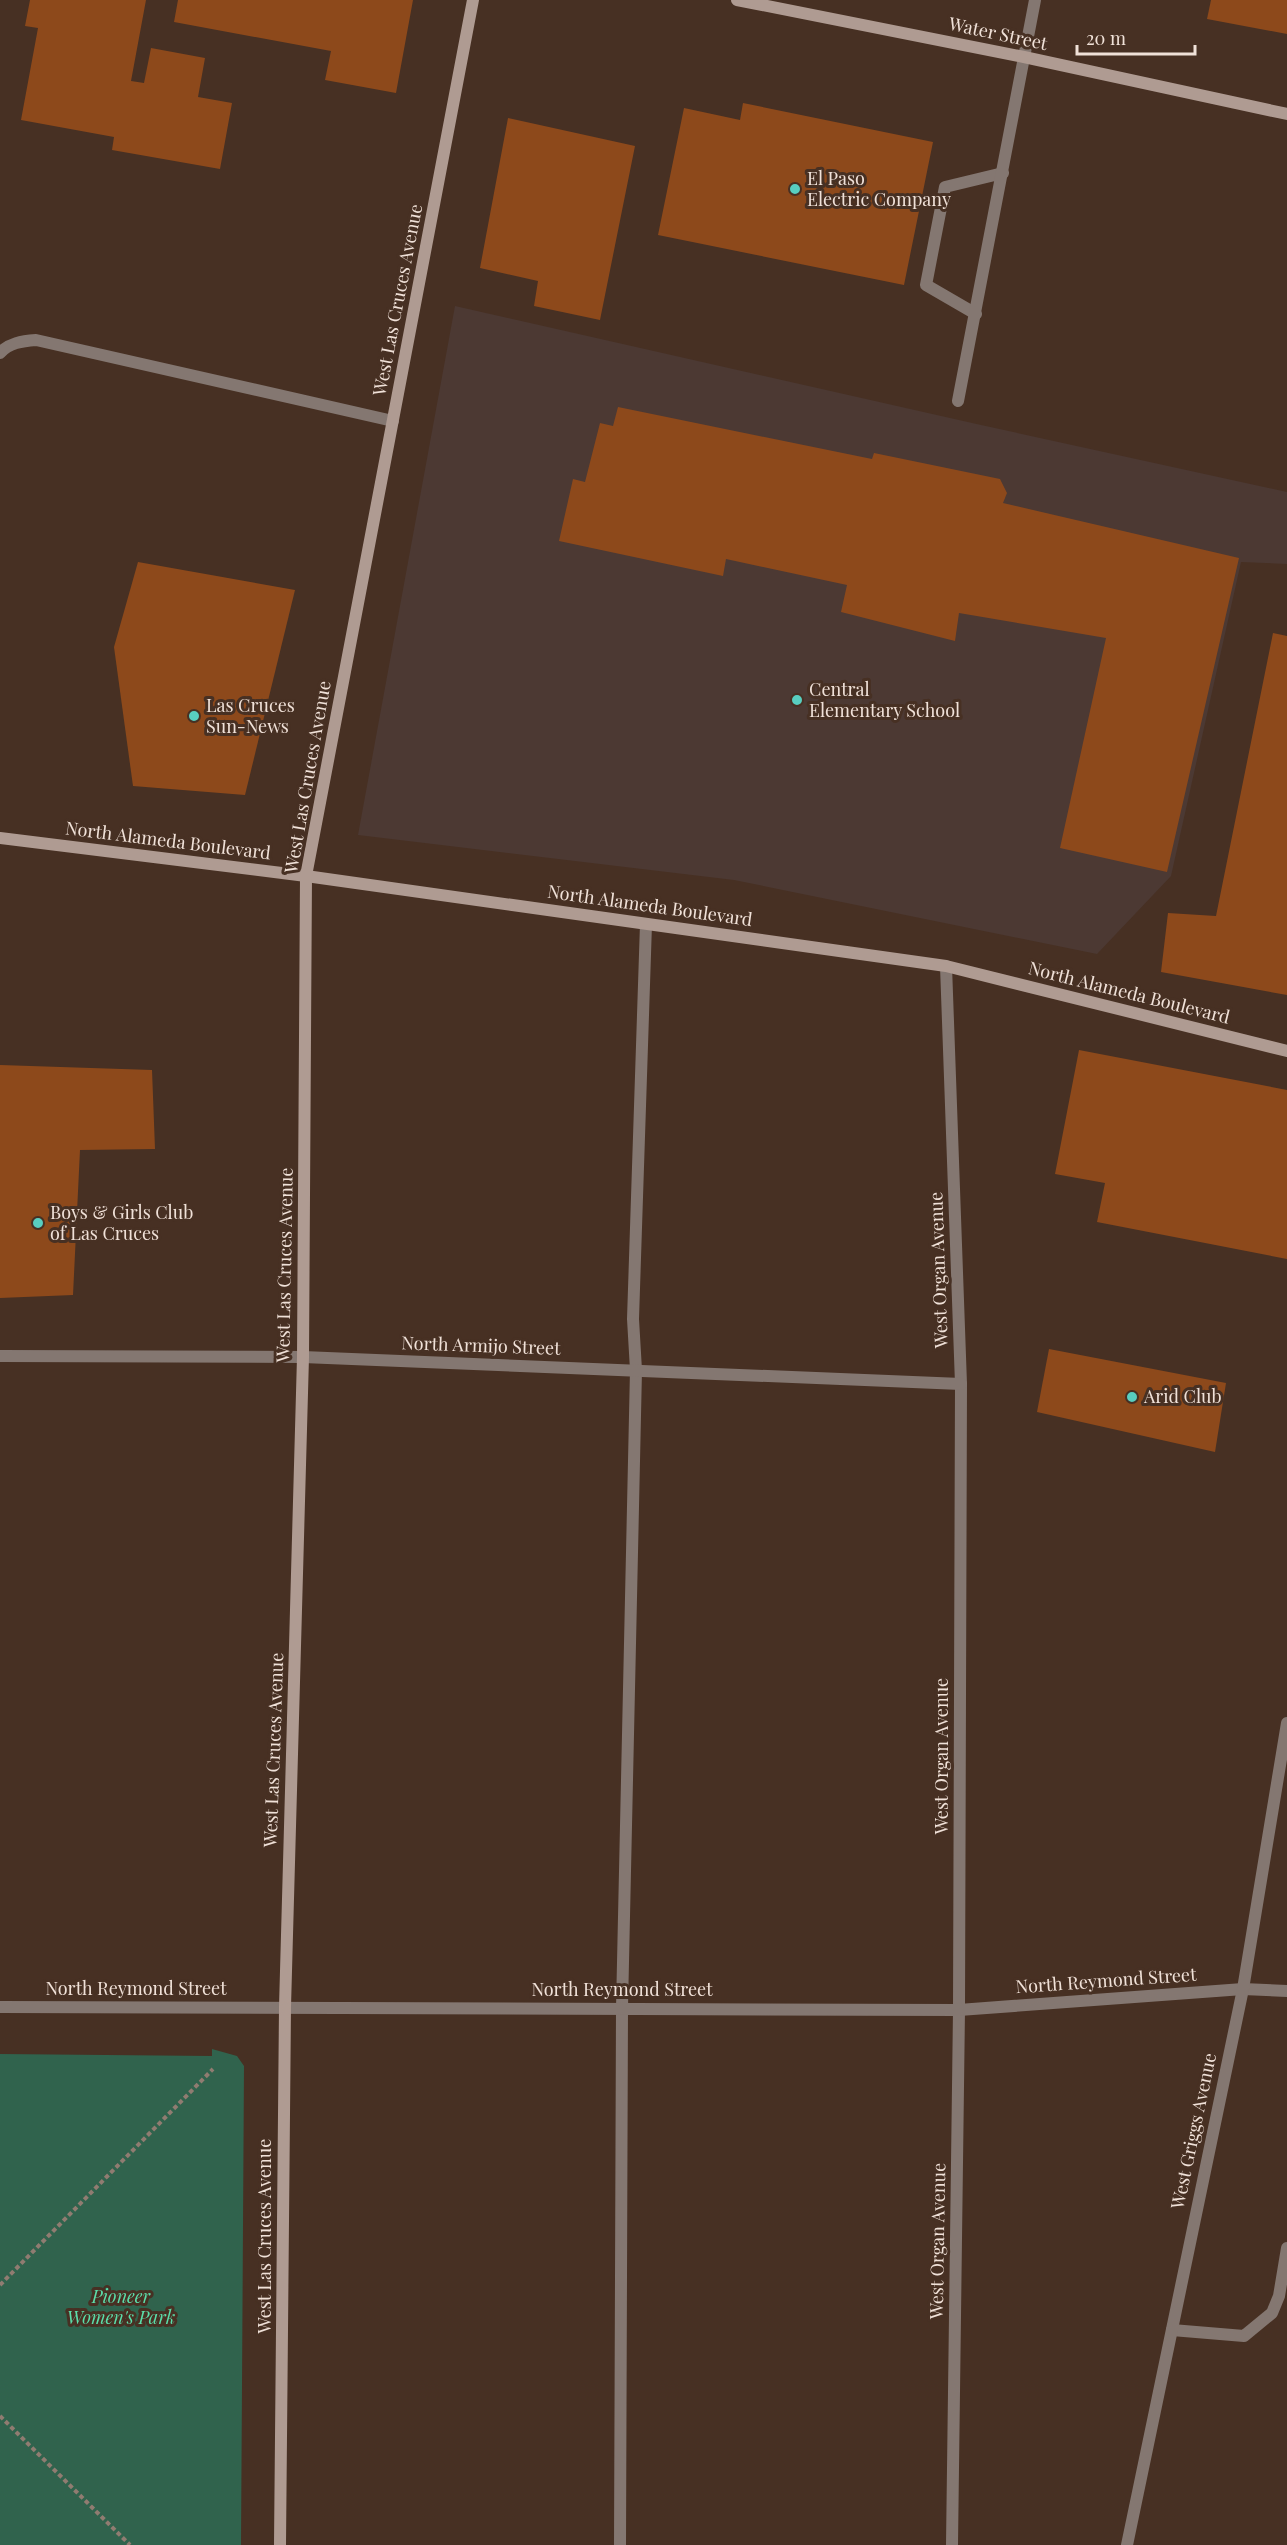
<svg xmlns="http://www.w3.org/2000/svg" width="1287" height="2545" font-family="'Playfair Display',serif">
  <style>
    .education { fill: #4c3933 }
    .green { fill: #30634d }
    .building { fill: #8d491b }
    .lines { fill: none; stroke-linecap: round; stroke-linejoin: round }
    .path { stroke: #907c71; stroke-width: 4; stroke-dasharray: 4.5 3; stroke-linecap: butt }
    .lane { stroke: #847771; stroke-width: 12 }
    .street { stroke: #847771; stroke-width: 12 }
    .secondary { stroke: #af9b92; stroke-width: 12 }
    .poi-dot { fill: #58cec0; stroke: #473023; stroke-width: 2 }
    .labels { text-anchor: middle; stroke-width: 6; stroke-linejoin: round; paint-order: stroke }
    .street-label { font-size: 18px; fill: #f0e1d8; stroke: #473023 }
    .poi-label { font-size: 18px; fill: #f0e1d8; stroke: #473023; text-anchor: start }
    .park-label { font-size: 18px; font-style: italic; fill: #5bdeaa; stroke: #473023 }
  </style>
  <rect width="100%" height="100%" fill="#473023"/>
  <!-- education -->
  <polygon class="education" points="455,306 981,425 1287,492 1287,564 1241,562 1171,876 1097,954 734,880 358,835"/>
  <!-- green -->
  <polygon class="green" points="212,2049 237,2056 244,2066 241,2545 0,2545 0,2054 212,2056"/>
  <!-- building -->
  <g class="building">
    <polygon points="30,0 146,0 131,81 144,83 151,48 205,58 198,97 232,103 220,169 112,150 114,137 21,120 38,28 25,26"/>
    <polygon points="178,0 413,0 396,93 325,80 331,51 174,22"/>
    <polygon points="1211,0 1287,0 1287,34 1207,19"/>
    <polygon points="743,103 933,142 904,285 658,235 684,108 740,120"/>
    <polygon points="508,118 635,146 600,320 534,306 538,281 480,268"/>
    <polygon points="618,407 872,459 874,453 1000,479 1007,493 1003,503 1239,558 1167,872 1060,848 1106,638 959,613 955,641 841,612 847,585 726,559 723,576 559,541 573,479 585,482 600,423 613,426"/>
    <polygon points="138,562 295,590 245,795 133,786 114,647"/>
    <polygon points="1273,633 1287,636 1287,995 1161,972 1168,913 1216,916"/>
    <polygon points="1079,1050 1287,1090 1287,1259 1097,1222 1105,1183 1055,1174"/>
    <polygon points="0,1065 152,1070 155,1149 80,1150 73,1295 0,1298"/>
    <polygon points="1049,1349 1226,1383 1215,1452 1037,1412"/>
  </g>
  <g class="lines">
    <!-- path -->
    <g class="path">
      <polyline points="0,2285 213,2069"/>
      <polyline points="0,2416 130,2545"/>
    </g>
    <!-- lane -->
    <g class="lane">
      <polyline points="976,314 926,285 945,187 1003,173"/>
      <path d="M 0,353 C 9,343 22,341 36,340 L 393,421"/>
      <polyline points="958,401 1035,0"/>
      <polyline points="1172,2330 1244,2336 1272,2313 1279,2296 1287,2248"/>
      <polyline points="620,2545 622,2008 636,1370 633,1319 646,924"/>
    </g>
    <!-- street -->
    <g class="street">
      <polyline points="946,966 961,1384 959,2010 952,2545"/>
      <polyline points="0,1356 303,1357 961,1384"/>
      <polyline points="0,2007 959,2010 1243,1989 1287,1991"/>
      <polyline points="1127,2545 1243,1989 1287,1723"/>
    </g>
    <!-- secondary -->
    <g class="secondary">
      <polyline points="737,0 1024,57 1287,114"/>
      <polyline points="0,838 306,876 946,966 1287,1051"/>
      <polyline points="280,2545 285,2007 303,1357 306,876 473,0"/>
    </g>
  </g>
  <!-- markers -->
  <g class="poi-dot">
    <circle cx="795" cy="189" r="6"/>
    <circle cx="797" cy="700" r="6"/>
    <circle cx="194" cy="716" r="6"/>
    <circle cx="38" cy="1223" r="6"/>
    <circle cx="1132" cy="1397" r="6"/>
  </g>
  <g class="labels">
    <!-- street labels -->
    <g class="street-label">
      <text transform="translate(998 34) rotate(12)" y="6">Water Street</text>
      <text transform="translate(398 300) rotate(-79)" y="6">West Las Cruces Avenue</text>
      <text transform="translate(308 777) rotate(-80)" y="6">West Las Cruces Avenue</text>
      <text transform="translate(168 841) rotate(7)" y="6">North Alameda Boulevard</text>
      <text transform="translate(650 906) rotate(8)" y="6">North Alameda Boulevard</text>
      <text transform="translate(1129 993) rotate(14)" y="6">North Alameda Boulevard</text>
      <text transform="translate(285 1265) rotate(-89)" y="6">West Las Cruces Avenue</text>
      <text transform="translate(939 1270) rotate(-92)" y="6">West Organ Avenue</text>
      <text transform="translate(481 1346) rotate(2)" y="6">North Armijo Street</text>
      <text transform="translate(274 1750) rotate(-88)" y="6">West Las Cruces Avenue</text>
      <text transform="translate(942 1756) rotate(-90)" y="6">West Organ Avenue</text>
      <text transform="translate(1106 1981) rotate(-4)" y="6">North Reymond Street</text>
      <text x="136" y="1995">North Reymond Street</text>
      <text x="622" y="1996">North Reymond Street</text>
      <text transform="translate(1194 2131) rotate(-78)" y="6">West Griggs Avenue</text>
      <text transform="translate(265 2236) rotate(-90)" y="6">West Las Cruces Avenue</text>
      <text transform="translate(938 2241) rotate(-89)" y="6">West Organ Avenue</text>
    </g>
    <!-- poi labels -->
    <g class="poi-label">
      <text x="807" y="185">El Paso<tspan x="807" dy="21">Electric Company</tspan></text>
      <text x="809" y="696">Central<tspan x="809" dy="21">Elementary School</tspan></text>
      <text x="206" y="712">Las Cruces<tspan x="206" dy="21">Sun-News</tspan></text>
      <text x="50" y="1219">Boys &amp; Girls Club<tspan x="50" dy="21">of Las Cruces</tspan></text>
      <text x="1144" y="1403">Arid Club</text>
    </g>
    <!-- park labels -->
    <g class="park-label">
      <text x="121" y="2303">Pioneer<tspan x="121" dy="21">Women's Park</tspan></text>
    </g>
  </g>
  <!-- scale -->
  <path d="M1077 45v9h118v-9" fill="none" stroke="#f0e1d8" stroke-width="3"/>
  <text x="1086" y="45" font-size="18" fill="#f0e1d8" stroke="#473023" stroke-width="4.5" paint-order="stroke">20 m</text>
</svg>
